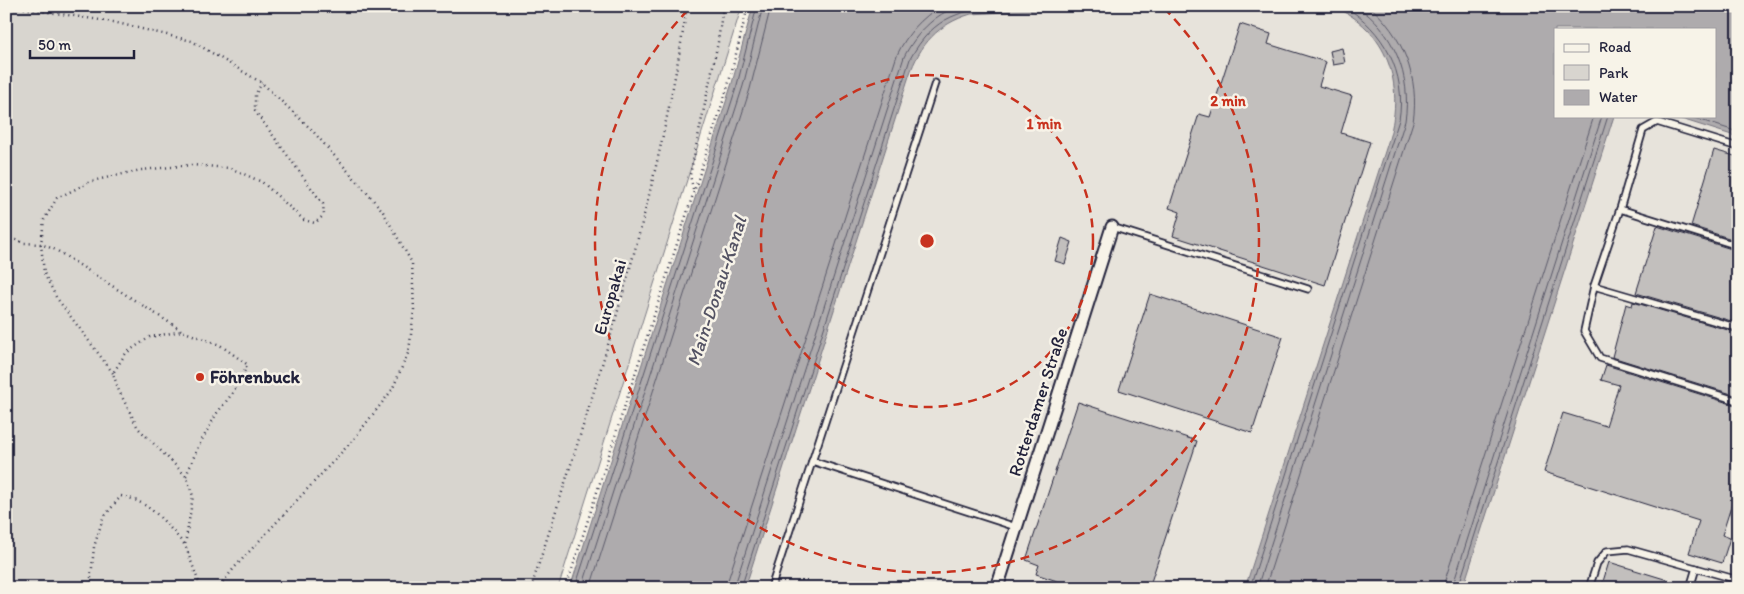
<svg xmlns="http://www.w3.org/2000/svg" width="1744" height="594" font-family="Itim,sans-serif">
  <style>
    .built { fill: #e7e3db; fill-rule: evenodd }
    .green { fill: #d8d5cf; stroke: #7d7c85 }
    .water { fill: #aeabad; stroke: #76747f }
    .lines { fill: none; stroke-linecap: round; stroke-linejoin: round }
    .shore { stroke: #5a5969; stroke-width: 1 }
    .building { fill: #c2bfbd; stroke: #22223b }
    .lane-casing { stroke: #22223b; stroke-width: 9 }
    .street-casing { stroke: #22223b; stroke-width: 15 }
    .path { stroke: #22223b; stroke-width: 2.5; stroke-dasharray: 1 4; stroke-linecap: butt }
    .lane { stroke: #f7f3e8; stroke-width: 5.5 }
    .street { stroke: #f7f3e8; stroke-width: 11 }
    .ring { fill: none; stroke: #c8321e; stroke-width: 2.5; stroke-dasharray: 9 6 }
    .poi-dot { fill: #c8321e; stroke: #f7f3e8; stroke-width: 2 }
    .labels { text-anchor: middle; stroke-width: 5; stroke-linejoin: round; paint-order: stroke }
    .street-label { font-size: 18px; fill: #22223b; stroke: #f7f3e8 }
    .poi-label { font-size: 18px; font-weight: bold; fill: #22223b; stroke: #f7f3e8; text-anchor: start }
    .water-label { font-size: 19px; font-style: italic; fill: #535263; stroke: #f7f3e8 }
    .centre { fill: #c8321e; stroke: #f7f3e8; stroke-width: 2.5 }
    .ring-label { font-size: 15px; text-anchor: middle; font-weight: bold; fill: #c8321e; stroke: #f7f3e8; stroke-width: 5; stroke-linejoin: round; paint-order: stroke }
  </style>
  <rect width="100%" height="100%" fill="#f7f3e8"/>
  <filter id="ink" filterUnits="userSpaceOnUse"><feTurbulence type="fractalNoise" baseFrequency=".02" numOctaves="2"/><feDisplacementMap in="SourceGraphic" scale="10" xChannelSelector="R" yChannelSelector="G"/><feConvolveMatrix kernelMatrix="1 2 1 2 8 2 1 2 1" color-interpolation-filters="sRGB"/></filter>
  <g filter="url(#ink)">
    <!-- built -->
    <path class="built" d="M 929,6 L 1738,6 L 1738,588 L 745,588 L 909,76 ZM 1555,29 L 1715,29 L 1715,116 L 1555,116 Z"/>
    <!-- green -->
    <polygon class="green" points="6,6 742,6 558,588 6,588"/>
    <!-- water -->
    <g class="water">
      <path d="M 753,6 L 1105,6 L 971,14 C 938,24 920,44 909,76 L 745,588 L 570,588 L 732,83 Z"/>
      <path d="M 1333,6 L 1738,6 L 1738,137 L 1672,116 L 1715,116 L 1715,29 L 1555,29 L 1555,116 L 1614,116 L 1463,588 L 1245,588 L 1389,139 C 1405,84 1388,30 1333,6 Z"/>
    </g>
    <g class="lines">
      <!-- shore -->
      <g class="shore">
        <polyline points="1688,116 1738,132"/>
        <polyline points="575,588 737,85 757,6"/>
        <polyline points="582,588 743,86 763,6"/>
        <polyline points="590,588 750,89 771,6"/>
        <path d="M 727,588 L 728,580 L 897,55 C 907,34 921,18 941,6"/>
        <path d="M 734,588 L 904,57 C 915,35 934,14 959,6"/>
        <path d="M 741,588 L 910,59 C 934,15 962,9 1009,6"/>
        <path d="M 1250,588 L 1399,120 C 1407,73 1384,30 1344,6"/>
        <path d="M 1257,588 L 1405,121 C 1412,77 1394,30 1356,6"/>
        <path d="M 1265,588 L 1413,122 C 1420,79 1403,34 1369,6"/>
        <polyline points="1444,588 1445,580 1594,116"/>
        <polyline points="1452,588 1602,116"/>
        <polyline points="1458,588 1608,116"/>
      </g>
    </g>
    <!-- building -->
    <g class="building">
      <polygon points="1240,24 1271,34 1268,44 1326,62 1319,86 1352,96 1341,133 1370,142 1325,285 1173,236 1180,212 1169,208 1199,114 1210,117"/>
      <polygon points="1342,48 1345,63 1333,65 1330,51"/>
      <polygon points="1714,150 1738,157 1738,241 1691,226"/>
      <polygon points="1657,226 1738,251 1738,323 1636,293"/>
      <polygon points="1062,238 1072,242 1065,264 1055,261"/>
      <polygon points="1150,294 1283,337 1252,433 1119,390"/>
      <polygon points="1633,302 1738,333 1738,396 1612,357 1626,304 1632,306"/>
      <polygon points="1606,365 1738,406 1738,485 1722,535 1730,538 1722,563 1689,553 1699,521 1544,472 1563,413 1606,426 1619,385 1601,380"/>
      <polygon points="1078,402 1197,441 1149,588 1078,588 1036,574 1039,565 1026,560"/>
      <polygon points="1609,562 1684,585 1684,588 1601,588"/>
    </g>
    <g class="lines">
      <!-- lane casing -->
      <g class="lane-casing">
        <g id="lane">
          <polyline points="1738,147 1657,122 1643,130 1620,209 1594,286 1584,331 1600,358 1738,401"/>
          <polyline points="1620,209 1738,246"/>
          <polyline points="1112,227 1308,289"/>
          <polyline points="1594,286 1738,328"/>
          <polyline points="812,461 1016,527"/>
          <polyline points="771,588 935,83"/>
          <polyline points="1589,588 1597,563 1607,551 1628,549 1738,580"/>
          <polyline points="1690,588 1696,568"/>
        </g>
      </g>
      <!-- street casing -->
      <g class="street-casing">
        <g id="street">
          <polyline points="997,588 1112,227"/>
          <polyline points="1738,588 1738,587"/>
        </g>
      </g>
      <!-- path -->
      <g class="path">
        <polyline points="9,6 113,22 192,41 262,83 311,129 382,210 412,263 414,310 409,351 392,390 353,440 235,567 218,588"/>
        <polyline points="693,189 690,175 718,42 723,6"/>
        <polyline points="6,236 24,243 41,244 56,250 181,330"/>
        <polyline points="113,373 56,297 44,273 41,244 44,220 57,198 92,181 141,170 192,165 230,168 262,182 304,220 315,223 324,215 323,204 255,111 255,95 262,83"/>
        <polyline points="186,476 198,447 217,413 232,394 248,365 220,345 182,331 150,337 126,353 113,373 119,391 138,428 186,476 193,496 185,545 201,588"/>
        <path d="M 90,588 L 94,547 L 103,518 L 121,496 C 152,502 165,523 185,545"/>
        <path d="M 531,588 C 593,396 657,206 687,6"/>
        <polyline points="566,588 728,86 748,6"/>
      </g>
      <!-- lane -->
      <use href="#lane" class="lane"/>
      <!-- street -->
      <use href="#street" class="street"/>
    </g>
  </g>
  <!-- distance rings -->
  <g class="ring">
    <circle cx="927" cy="241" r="166"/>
    <path d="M1164 8A332 332 0 1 1 690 8"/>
  </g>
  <!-- markers -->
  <circle class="poi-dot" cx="200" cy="377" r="5"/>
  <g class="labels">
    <!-- street labels -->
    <g class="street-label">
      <text transform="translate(610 297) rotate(-74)" y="6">Europakai</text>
      <text transform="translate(1038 402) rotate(-72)" y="6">Rotterdamer Straße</text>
    </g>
    <!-- poi labels -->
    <g class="poi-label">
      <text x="210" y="383">Föhrenbuck</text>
    </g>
    <!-- water labels -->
    <g class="water-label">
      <text transform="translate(716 291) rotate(-72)" y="7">Main-Donau-Kanal</text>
    </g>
  </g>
  <circle cx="927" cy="241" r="8" class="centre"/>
  <g class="ring-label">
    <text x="1228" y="106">2 min</text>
    <text x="1044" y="129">1 min</text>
  </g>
  <!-- margin -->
  <rect width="1744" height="594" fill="none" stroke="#f7f3e8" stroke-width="25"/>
  <rect x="12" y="12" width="1719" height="569" fill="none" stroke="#22223b" stroke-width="2" filter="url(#ink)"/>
  <!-- legend -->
  <rect x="1554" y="28" width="162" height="90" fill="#f7f3e8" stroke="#a29fa3"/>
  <rect x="1564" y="44" width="25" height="8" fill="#f7f3e8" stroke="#a29fa3"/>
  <text x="1599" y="52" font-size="15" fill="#22223b">Road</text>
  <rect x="1564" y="65" width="25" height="15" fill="#d8d5cf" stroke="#a29fa3"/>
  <text x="1599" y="78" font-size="15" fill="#22223b">Park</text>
  <rect x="1564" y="90" width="25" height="15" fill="#aeabad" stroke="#a29fa3"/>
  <text x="1599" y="102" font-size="15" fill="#22223b">Water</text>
  <!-- scale -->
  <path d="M30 50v8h104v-8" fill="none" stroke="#22223b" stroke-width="2.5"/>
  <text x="38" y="50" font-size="15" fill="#22223b" stroke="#f7f3e8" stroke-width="4" paint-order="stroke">50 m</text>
</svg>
